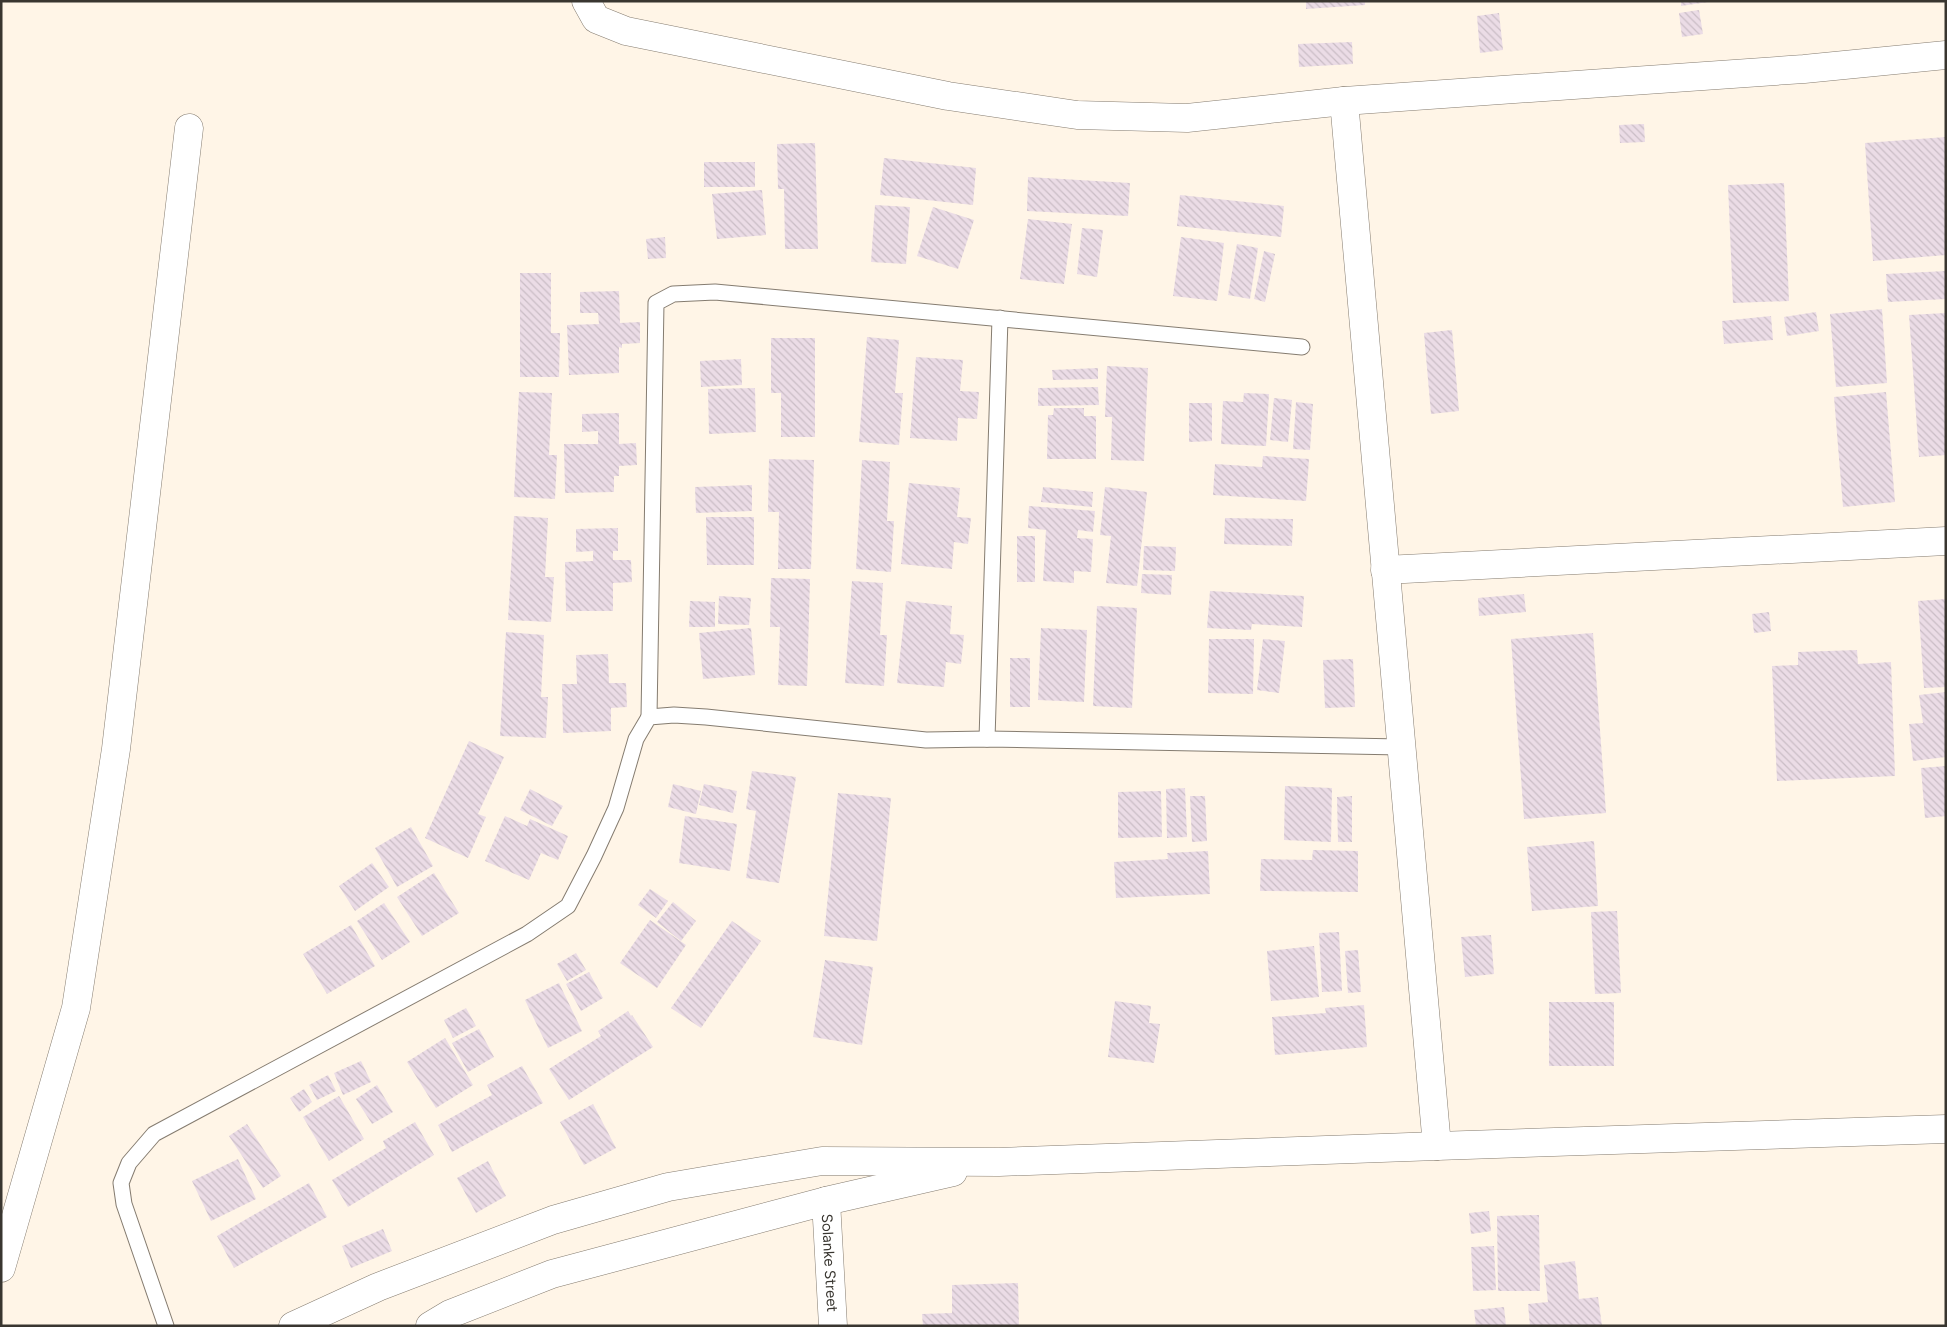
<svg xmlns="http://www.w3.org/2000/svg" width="1947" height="1327" font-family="Figtree,sans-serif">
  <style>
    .building { fill: url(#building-back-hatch) }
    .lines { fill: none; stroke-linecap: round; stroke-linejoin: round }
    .service-casing { stroke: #857c70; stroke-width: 17 }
    .minor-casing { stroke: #857c70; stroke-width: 29 }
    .service { stroke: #fff; stroke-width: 15 }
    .minor { stroke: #fff; stroke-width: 28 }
    .labels { text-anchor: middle; stroke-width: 5; stroke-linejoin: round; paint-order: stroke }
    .street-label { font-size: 15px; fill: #393630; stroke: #fff }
  </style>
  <defs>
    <pattern id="building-back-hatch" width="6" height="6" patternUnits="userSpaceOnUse" patternTransform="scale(1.25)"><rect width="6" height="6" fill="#ebdce6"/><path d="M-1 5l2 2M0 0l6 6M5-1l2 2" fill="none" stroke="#cabdc6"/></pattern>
  </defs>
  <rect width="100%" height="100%" fill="#fff5e7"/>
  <!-- building -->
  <g class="building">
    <polygon points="1306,1 1365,1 1365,5 1306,9"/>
    <polygon points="1681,1 1708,1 1708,2 1681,6"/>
    <polygon points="1699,10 1703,34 1682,37 1679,13"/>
    <polygon points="1499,13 1503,50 1480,53 1477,16"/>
    <polygon points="1352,42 1353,64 1299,67 1298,44"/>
    <polygon points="1644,124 1645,142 1620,143 1619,125"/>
    <polygon points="1946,137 1946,255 1873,261 1865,143"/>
    <polygon points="815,143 818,249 785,249 784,189 778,189 777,144"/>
    <polygon points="884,158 976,168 973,205 880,195"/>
    <rect x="704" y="162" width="51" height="25"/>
    <polygon points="1028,177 1130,183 1128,216 1027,211"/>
    <polygon points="1784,183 1789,301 1733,303 1728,185"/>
    <polygon points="762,190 766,235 717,239 712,194"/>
    <polygon points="1180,195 1284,206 1281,237 1177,226"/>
    <polygon points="875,205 910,207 906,264 871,262"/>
    <polygon points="933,207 974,220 958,269 917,256"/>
    <polygon points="1028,219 1072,224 1064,284 1020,279"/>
    <polygon points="1082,228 1103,230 1097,277 1077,274"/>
    <polygon points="665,237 666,258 648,259 646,239"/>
    <polygon points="1181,237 1224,243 1217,301 1173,296"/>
    <polygon points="1237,244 1258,248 1250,299 1228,295"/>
    <polygon points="1264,251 1275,254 1265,302 1254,299"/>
    <polygon points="1946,271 1946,299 1888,302 1886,274"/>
    <polygon points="520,273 551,273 551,333 560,333 559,377 520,377"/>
    <polygon points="619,291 620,323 640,322 640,343 622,344 622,348 619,347 619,373 569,375 567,325 599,324 598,313 580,313 580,292"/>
    <polygon points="1882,309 1887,383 1836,387 1830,314"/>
    <polygon points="1816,312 1819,331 1787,336 1784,317"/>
    <polygon points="1946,313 1946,455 1919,457 1909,315"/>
    <polygon points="1771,316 1773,340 1724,344 1722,321"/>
    <polygon points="1452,330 1459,411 1431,414 1424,333"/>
    <polygon points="867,337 899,340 895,393 903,393 899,445 859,442"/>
    <polygon points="771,338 815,338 815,437 781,437 781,393 771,393"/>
    <polygon points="916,357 963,360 960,391 979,392 977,419 958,418 957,441 910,438"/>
    <polygon points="741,359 742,385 701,387 700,361"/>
    <polygon points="1107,366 1148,368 1144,461 1111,460 1112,417 1105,417"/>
    <polygon points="1098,368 1098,379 1053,380 1052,370"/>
    <polygon points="1098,387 1099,405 1038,406 1038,388"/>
    <polygon points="755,388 756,432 709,434 708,389"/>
    <polygon points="519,392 552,393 549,455 557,455 555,499 514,497"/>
    <polygon points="1886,392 1895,502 1843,507 1834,397"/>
    <polygon points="1244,393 1269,394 1266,446 1221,444 1223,401 1243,402"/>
    <polygon points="1274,398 1292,400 1288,442 1270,440"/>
    <polygon points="1296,402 1313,404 1310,450 1293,449"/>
    <polygon points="1189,403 1212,403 1212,441 1189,442"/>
    <polygon points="1054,408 1084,408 1084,416 1096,416 1096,459 1047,459 1048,415 1053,415"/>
    <polygon points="619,413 619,444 636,443 637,465 619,466 619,476 614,476 614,492 565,493 564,444 598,444 598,431 582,432 582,414"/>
    <polygon points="1263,456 1309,459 1306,501 1213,495 1215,464 1262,467"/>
    <polygon points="769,459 814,460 811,569 778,569 779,512 768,512"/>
    <polygon points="862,460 890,462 887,521 894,521 891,572 856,569"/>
    <polygon points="909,483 960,488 957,517 971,518 968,544 954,542 952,569 901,564"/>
    <polygon points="752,485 752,511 696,513 695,487"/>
    <polygon points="1043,487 1093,492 1092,507 1041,502"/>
    <polygon points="1105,487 1147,492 1137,586 1106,583 1111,536 1100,535"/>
    <polygon points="1029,506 1095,511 1093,532 1078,530 1077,538 1093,539 1091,572 1074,571 1074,583 1043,581 1046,530 1028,528"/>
    <polygon points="514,516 548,518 545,577 554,577 551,622 508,620"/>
    <polygon points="706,517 754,517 754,565 707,565"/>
    <polygon points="1225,518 1293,519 1292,546 1224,544"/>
    <polygon points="618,528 618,551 613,551 613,560 631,560 632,582 613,583 613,611 566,611 565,562 593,561 593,551 576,552 576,529"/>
    <rect x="1017" y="536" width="18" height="46"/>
    <polygon points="1144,546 1176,547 1175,571 1143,570"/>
    <polygon points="1142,574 1172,575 1171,595 1141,593"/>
    <polygon points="771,578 810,579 807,686 778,685 780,627 770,627"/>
    <polygon points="852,581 883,583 880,635 887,635 884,686 845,683"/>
    <polygon points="1210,591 1304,596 1302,627 1252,624 1251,630 1207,628"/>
    <polygon points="1524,594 1526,612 1479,616 1478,598"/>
    <polygon points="719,596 751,598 749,625 718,624"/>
    <polygon points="1946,599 1946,687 1924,688 1918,601"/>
    <polygon points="690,601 715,602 715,627 689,627"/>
    <polygon points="906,601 952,606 950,634 964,635 961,664 946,662 944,687 897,683"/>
    <polygon points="1097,606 1137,608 1132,708 1093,706"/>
    <polygon points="1769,612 1771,631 1754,633 1752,614"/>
    <polygon points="751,628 755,675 703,679 699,633"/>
    <polygon points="1041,628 1087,630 1084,702 1038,700"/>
    <polygon points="506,632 544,635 541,697 548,697 546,738 500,736"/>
    <polygon points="1593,633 1606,813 1524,819 1511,639"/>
    <polygon points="1209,639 1254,639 1253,694 1208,693"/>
    <polygon points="1263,639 1285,641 1279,693 1257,690"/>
    <polygon points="1857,650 1858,664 1891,662 1895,776 1777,781 1772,666 1798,665 1798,652"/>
    <polygon points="608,654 609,683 626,683 627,707 611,708 611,731 563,733 562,684 577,684 576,655"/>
    <rect x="1010" y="658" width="20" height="49"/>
    <polygon points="1353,659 1355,707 1325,708 1323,660"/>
    <polygon points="1946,692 1946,757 1913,761 1909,724 1923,723 1919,695"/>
    <polygon points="469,741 504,757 478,814 486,817 468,858 425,838"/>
    <polygon points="1946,766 1946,816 1925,818 1921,768"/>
    <polygon points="752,771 796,777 779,883 746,878 756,811 746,809"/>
    <polygon points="673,784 701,791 696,814 668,807"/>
    <polygon points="704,784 737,791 733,813 699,805"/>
    <polygon points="1285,786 1332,788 1331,842 1284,840"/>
    <polygon points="1185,788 1187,837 1167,838 1166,789"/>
    <polygon points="530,789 563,806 552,826 520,810"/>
    <polygon points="1161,791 1162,837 1118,838 1118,792"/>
    <polygon points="838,793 891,798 877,941 824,936"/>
    <polygon points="1190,796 1205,796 1207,841 1192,842"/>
    <polygon points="1352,796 1352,842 1338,842 1337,797"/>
    <polygon points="505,816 527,826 530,819 568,836 558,860 541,853 529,880 485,861"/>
    <polygon points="685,816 737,824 730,871 679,863"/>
    <polygon points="411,827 433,866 397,887 375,848"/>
    <polygon points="1594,841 1598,906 1532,911 1527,847"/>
    <polygon points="1313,850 1358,851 1358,892 1260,891 1261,859 1312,860"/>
    <polygon points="1208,851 1210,894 1116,898 1114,862 1168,859 1167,853"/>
    <polygon points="372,863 389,887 355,911 339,886"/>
    <polygon points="434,873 459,913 422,936 397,897"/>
    <polygon points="650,889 668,901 656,918 638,905"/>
    <polygon points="673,902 696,921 681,941 657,922"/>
    <polygon points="384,903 410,942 382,960 357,921"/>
    <polygon points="1617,911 1621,993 1595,994 1591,912"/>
    <polygon points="650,920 686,945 657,988 620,963"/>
    <polygon points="732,921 761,941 701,1028 671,1008"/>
    <polygon points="351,925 375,966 327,994 303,954"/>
    <polygon points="1339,932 1342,991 1322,992 1319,933"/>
    <polygon points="1491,935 1494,974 1465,977 1461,937"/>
    <polygon points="1314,946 1319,997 1271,1001 1267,951"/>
    <polygon points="1358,950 1361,992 1348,993 1345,951"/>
    <polygon points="576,953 586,970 567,981 557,964"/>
    <polygon points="825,960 873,967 862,1045 813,1037"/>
    <polygon points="589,972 603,998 581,1011 566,984"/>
    <polygon points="559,983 582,1031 548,1048 525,1000"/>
    <polygon points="1115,1001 1151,1006 1149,1023 1160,1024 1154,1063 1108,1057"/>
    <rect x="1549" y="1002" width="65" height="64"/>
    <polygon points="1364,1005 1367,1047 1275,1055 1272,1017 1326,1013 1325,1008"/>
    <polygon points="466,1008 476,1026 453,1038 444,1020"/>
    <polygon points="628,1011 631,1016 632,1015 653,1047 569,1100 549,1069 601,1036 598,1031"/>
    <polygon points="479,1029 494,1057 468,1072 452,1043"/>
    <polygon points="445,1038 473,1085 436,1108 407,1062"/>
    <polygon points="361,1061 371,1082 343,1095 334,1073"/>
    <polygon points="522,1066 543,1103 452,1152 438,1125 492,1095 487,1085"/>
    <polygon points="328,1075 336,1091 317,1100 309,1085"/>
    <polygon points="377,1085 393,1112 372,1124 356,1099"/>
    <polygon points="304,1089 312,1102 299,1112 290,1098"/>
    <polygon points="339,1096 364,1139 329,1161 303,1117"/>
    <polygon points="593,1104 616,1148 584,1165 560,1122"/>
    <polygon points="415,1122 434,1155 348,1207 332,1180 386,1148 383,1141"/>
    <polygon points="247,1124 281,1176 263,1188 229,1136"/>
    <polygon points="238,1159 256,1199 211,1221 192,1181"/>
    <polygon points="488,1161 506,1196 476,1213 457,1178"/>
    <polygon points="309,1183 327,1217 234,1268 217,1236"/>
    <polygon points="1489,1211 1491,1231 1471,1234 1469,1213"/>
    <polygon points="1539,1215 1540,1291 1498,1291 1497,1216"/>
    <polygon points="383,1229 392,1251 351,1268 342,1246"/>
    <polygon points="1494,1246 1496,1290 1473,1291 1471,1247"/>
    <polygon points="1575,1261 1579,1299 1598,1297 1602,1326 1530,1326 1528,1304 1548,1302 1544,1265"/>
    <polygon points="1018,1283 1019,1326 923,1326 922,1314 952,1313 952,1285"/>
    <polygon points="1504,1307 1506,1326 1476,1326 1474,1310"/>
  </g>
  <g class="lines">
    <!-- service casing -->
    <g class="service-casing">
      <g id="service">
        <polyline points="649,717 656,303 673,294 715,292 1302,347"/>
        <polyline points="987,739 1000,318"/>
        <polyline points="166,1326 124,1204 121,1183 129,1163 154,1134 527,934 568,906 594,856 616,808 636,739 649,717 674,715 706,717 926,740 987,739 1401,747"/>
      </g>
    </g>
    <!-- minor casing -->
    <g class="minor-casing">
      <g id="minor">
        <polyline points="586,1 596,19 626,31 948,96 1077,115 1187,118 1344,101 1804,69 1946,55"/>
        <polyline points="1344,101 1437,1146"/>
        <polyline points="1385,570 1946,541"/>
        <path id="s1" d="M 826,1201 L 833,1326"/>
        <polyline points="1,1268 76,1008 116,749 189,128"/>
        <polyline points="293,1326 378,1287 553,1220 668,1187 822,1161 999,1162 1437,1146 1946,1129"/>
        <polyline points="430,1326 450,1314 552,1274 826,1201 953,1172"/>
      </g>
    </g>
    <!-- service -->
    <use href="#service" class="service"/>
    <!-- minor -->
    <use href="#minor" class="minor"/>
  </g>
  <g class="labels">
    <!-- street labels -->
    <g class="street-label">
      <text dy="5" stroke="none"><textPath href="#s1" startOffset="62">Solanke Street</textPath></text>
    </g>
  </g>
  <!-- border -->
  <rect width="1947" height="1327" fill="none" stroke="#393630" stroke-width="5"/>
</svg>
